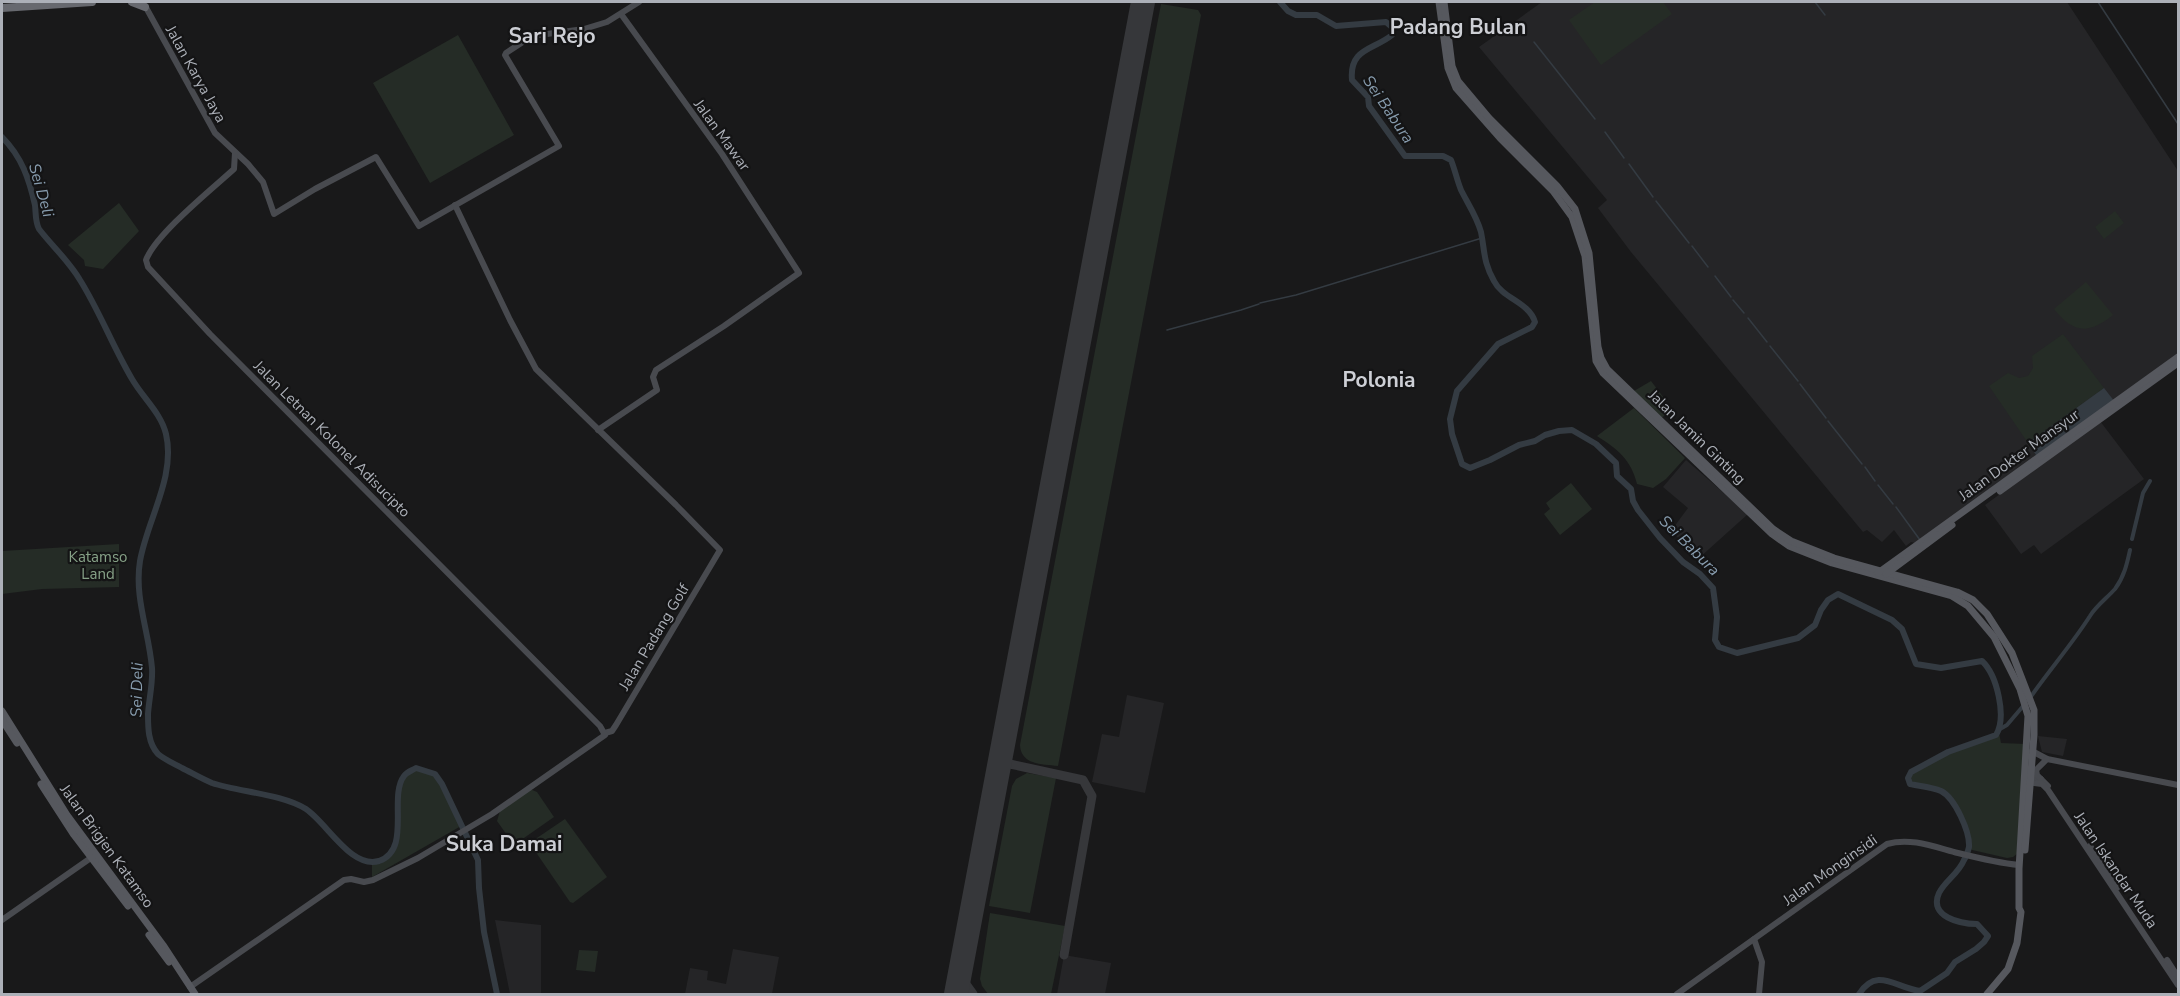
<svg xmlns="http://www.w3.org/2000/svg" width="2180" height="996" font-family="'Nunito Sans',sans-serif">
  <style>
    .built { fill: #252527 }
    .green { fill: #252c26 }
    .water { fill: #343b42 }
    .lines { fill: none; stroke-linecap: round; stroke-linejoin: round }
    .stream { stroke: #343b42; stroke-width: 1.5 }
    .canal { stroke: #343b42; stroke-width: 4 }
    .river { stroke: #343b42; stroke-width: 6 }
    .taxiway { stroke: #36373a; stroke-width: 9 }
    .runway { stroke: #36373a; stroke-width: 24 }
    .secondary { stroke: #484a4f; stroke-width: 6 }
    .primary { stroke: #56585e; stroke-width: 7 }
    .highway { stroke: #67696f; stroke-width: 8 }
    .labels { text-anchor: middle; stroke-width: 4.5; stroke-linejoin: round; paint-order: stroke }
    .street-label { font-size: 15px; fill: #acb0b8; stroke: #141415 }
    .park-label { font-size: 15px; fill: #86a187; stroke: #141415 }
    .water-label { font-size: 16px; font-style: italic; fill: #889daf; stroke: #141415 }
    .district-label { font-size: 21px; font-weight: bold; fill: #cdcfd5; stroke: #141415 }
  </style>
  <rect width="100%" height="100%" fill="#19191a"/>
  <!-- built -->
  <g class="built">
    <polygon points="1542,2 2067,2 2178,171 2178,357 1918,544 1911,542 1906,546 1894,530 1882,542 1867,530 1863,532 1631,252 1598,208 1607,200 1479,47"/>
    <polygon points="2100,421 2144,479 2041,554 2034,545 2021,554 1985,505"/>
    <polygon points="1686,460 1748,514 1699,558 1671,531 1688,508 1663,487"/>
    <polygon points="1127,695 1164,703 1145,793 1092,782 1102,734 1119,737"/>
    <polygon points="2038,736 2067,739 2063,756 2042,752"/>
    <polygon points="495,920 541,925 541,994 510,994"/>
    <polygon points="733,949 779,957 772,994 685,994 690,968 708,971 707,980 726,984"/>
    <polygon points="1064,955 1111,963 1105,994 1057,994"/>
  </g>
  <!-- green -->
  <g class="green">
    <polygon points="1595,2 1663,2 1672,14 1601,65 1569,20"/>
    <path d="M 1161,4 L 1198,10 L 1201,15 L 1058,766 C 1042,764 1021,765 1020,745 Z"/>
    <polygon points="458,35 514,135 430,183 373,83"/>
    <polygon points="119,203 139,231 103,269 85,266 84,260 68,245"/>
    <polygon points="2115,211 2124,223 2104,239 2095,227"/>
    <path d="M 2086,282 L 2113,315 C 2088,335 2073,333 2054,309 Z"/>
    <polygon points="2063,334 2104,388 2028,443 1989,386 2008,373 2019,378 2028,376 2033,368 2032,356"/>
    <polygon points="1651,381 1673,410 1661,418 1634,391"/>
    <path d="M 1634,408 L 1685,458 L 1666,479 L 1653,488 L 1637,484 C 1631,459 1617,449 1597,436 Z"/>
    <polygon points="1571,483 1592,509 1560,535 1544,514 1550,509 1546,503"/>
    <polygon points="119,544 119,587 42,589 2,594 2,551"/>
    <path d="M 1999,733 L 2001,743 L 2025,744 L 2018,853 L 2013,857 L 2007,858 L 1968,849 C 1970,833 1957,802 1943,793 C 1934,787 1920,786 1910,784 L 1911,772 L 1949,751 Z"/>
    <path d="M 416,768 L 435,774 L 461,826 L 372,877 L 372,862 C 414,855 387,801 404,776 C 407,772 411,771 416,768 Z"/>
    <polygon points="1027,773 1056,778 1030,913 989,906 1012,786 1016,779"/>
    <polygon points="530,789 537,792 554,817 514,845 497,821 500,811"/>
    <polygon points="565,819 607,877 573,903 570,902 531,845 531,842"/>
    <polygon points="990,913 1065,926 1051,994 988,994 982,986 980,979"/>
    <polygon points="579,950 598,951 595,972 576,970"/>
  </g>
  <!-- water -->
  <polygon class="water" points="2104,388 2115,402 2038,458 2028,443"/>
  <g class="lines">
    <!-- stream -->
    <g class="stream">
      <polyline points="1815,2 1825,15"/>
      <polyline points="2098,2 2178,124"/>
      <polyline points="1534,42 1595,119"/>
      <polyline points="1605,132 1624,158"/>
      <polyline points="1629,164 1653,197"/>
      <polyline points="1656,201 1689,243"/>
      <polyline points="1692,246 1708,267"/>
      <polyline points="1715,276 1731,297"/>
      <polyline points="1733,300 1744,313"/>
      <polyline points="1260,303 1296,295 1482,238"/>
      <polyline points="1748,318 1767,342"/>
      <polyline points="1167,330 1241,310 1259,304"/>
      <polyline points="1770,346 1798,381"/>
      <polyline points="1800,384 1826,418"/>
      <polyline points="1828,421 1862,464"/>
      <polyline points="1865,467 1875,481"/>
      <polyline points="1878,485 1893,504"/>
      <polyline points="1896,507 1920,540"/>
    </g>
    <!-- canal -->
    <g class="canal">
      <polyline points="2132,539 2143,493 2150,481"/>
      <path d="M 2032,695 C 2051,668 2072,644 2090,616 C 2096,606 2107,598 2115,589 C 2124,577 2127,564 2130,550"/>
      <polyline points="2000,729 2007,725 2024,705"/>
    </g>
    <!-- river -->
    <g class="river">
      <path d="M 1280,2 L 1288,11 L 1296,15 L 1317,15 L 1336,26 L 1386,22 L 1393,28 L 1392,35 C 1374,50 1349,48 1352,80 L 1368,97 L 1369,106 L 1405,156 L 1443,156 L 1451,160 C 1455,170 1457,180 1461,190 C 1468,204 1477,217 1481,232 C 1485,252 1483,261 1494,281 C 1503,299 1529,302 1535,322 L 1532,327 L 1498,344 L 1457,391 L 1450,419 L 1452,434 L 1462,464 L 1470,468 L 1490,460 L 1519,445 L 1535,441 L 1545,435 L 1559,431 L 1572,430 L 1596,444 L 1616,463 L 1617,476 L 1631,489 L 1633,501 L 1638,510 L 1660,538 L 1683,562 L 1700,574 L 1713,588 L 1717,617 L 1715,640 L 1719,647 L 1737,653 L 1798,638 L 1815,625 L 1821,610 L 1828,600 L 1838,594 L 1892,620 L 1902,629 L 1916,664 L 1941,668 L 1982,661 C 1997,675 2007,717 1996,735 L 1948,752 L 1911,772 L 1908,778 L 1910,784 C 1919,786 1932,787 1941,791 C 1955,798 1970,832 1969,847 C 1968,851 1966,857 1964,860 C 1959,873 1945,881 1939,893 C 1928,917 1961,924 1977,924 L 1988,936 L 1984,942 L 1976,949 L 1955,962 L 1947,973 L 1920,991 C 1896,988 1877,966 1859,994"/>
      <path d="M 2,137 C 22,157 29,179 35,205 C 36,214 35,221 39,229 C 52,246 69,261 80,280 C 100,312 113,347 132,379 C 143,398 161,413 166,434 C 176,477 147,520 140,561 C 134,597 149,632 152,668 C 153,683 149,699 148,714 C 148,728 148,743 158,754 C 165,760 175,764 182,768 C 192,773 202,779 212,783 C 239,792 282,794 306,809 C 327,823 351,869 379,861 C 412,850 388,797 404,776 C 407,772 411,771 416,768 L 435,774 L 442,784 L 478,860 L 479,888 L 484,932 L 497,994"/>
    </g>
    <!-- taxiway -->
    <g class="taxiway">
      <polyline points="1010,764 1083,780 1092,796 1064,955"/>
      <polyline points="960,976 973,994"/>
    </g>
    <!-- runway -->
    <polyline class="runway" points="956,994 1143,2"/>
    <!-- secondary -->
    <g class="secondary">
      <polyline points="143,2 215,133 248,164 263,182 274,214 315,189 376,157 419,226 559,146 505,55 506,53 532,36 584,29 607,22 639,2"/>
      <polyline points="455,205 510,320 536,369 676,505 720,550 616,725 612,731 605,733"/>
      <polyline points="598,430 657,390 653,377 656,370 724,326 799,273 722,154 621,14"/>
      <polyline points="2032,751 2047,759 2178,785"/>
      <polyline points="2028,776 2041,779 2048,786"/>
      <polyline points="2041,779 2037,775 2036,770 2047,759"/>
      <polyline points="2027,782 2042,784 2048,790 2178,985"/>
      <polyline points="2090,846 2118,887"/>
      <polyline points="2,920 95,855"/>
      <polyline points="1754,939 1762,962 1759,994"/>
      <polyline points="2167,960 2178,977"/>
      <path d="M 190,987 L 344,880 L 351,879 L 364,882 L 373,880 L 418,858 L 492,814 L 605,735 L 600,726 L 210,334 L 148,267 L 146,260 C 156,234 212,189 234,169 L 235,153"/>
      <path d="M 1677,994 L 1887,844 C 1911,837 1935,847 1958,853 C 1978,858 1998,863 2019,865"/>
    </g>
    <!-- primary -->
    <g class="primary">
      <polyline points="1439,2 1448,68 1456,88 1500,138 1553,191 1572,217 1585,256 1596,361 1603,373 1772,534 1789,546 1832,563 1952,596 1968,606 1994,637 2020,689 2028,716 2019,869 2019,908 2021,912 2017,943 2008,969 1987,994"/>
      <polyline points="1444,2 1452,66 1458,81 1489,118 1557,186 1575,209 1589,253 1598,347 1601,358 1607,369 1773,529 1791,541 1834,558 1957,592 1973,600 1987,614 2012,653 2034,710 2034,735 2025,850"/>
      <polyline points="2000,491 2178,363"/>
      <polyline points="1878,573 2178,357"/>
      <polyline points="1886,574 1952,525"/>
      <polyline points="2,711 67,815 163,945 195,994"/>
      <polyline points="2,720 17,743"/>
      <polyline points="41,784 74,835 128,906"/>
      <polyline points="149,935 169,962"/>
    </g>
    <!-- highway -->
    <g class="highway">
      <polyline points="132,2 145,7"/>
      <polyline points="2,8 92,2"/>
    </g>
  </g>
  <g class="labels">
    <!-- street labels -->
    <g class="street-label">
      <text transform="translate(196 74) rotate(61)" y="5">Jalan Karya Jaya</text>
      <text transform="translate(722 135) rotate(54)" y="5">Jalan Mawar</text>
      <text transform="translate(1697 437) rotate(44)" y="5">Jalan Jamin Ginting</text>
      <text transform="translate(332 439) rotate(45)" y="5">Jalan Letnan Kolonel Adisucipto</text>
      <text transform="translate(2019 455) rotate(-36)" y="5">Jalan Dokter Mansyur</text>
      <text transform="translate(654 637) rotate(-59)" y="5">Jalan Padang Golf</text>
      <text transform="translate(107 846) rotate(54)" y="5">Jalan Brigjen Katamso</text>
      <text transform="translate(1830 870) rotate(-35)" y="5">Jalan Monginsidi</text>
      <text transform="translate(2116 870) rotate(56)" y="5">Jalan Iskandar Muda</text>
    </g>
    <!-- park labels -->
    <g class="park-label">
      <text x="98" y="562">Katamso<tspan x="98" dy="17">Land</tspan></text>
    </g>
    <!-- water labels -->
    <g class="water-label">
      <text transform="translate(1389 109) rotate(56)" y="6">Sei Babura</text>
      <text transform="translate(42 190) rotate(74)" y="6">Sei Deli</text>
      <text transform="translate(1690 545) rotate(45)" y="6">Sei Babura</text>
      <text transform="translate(136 690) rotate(-89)" y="6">Sei Deli</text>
    </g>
    <!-- district labels -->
    <g class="district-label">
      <text x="1458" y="34">Padang Bulan</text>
      <text x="552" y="43">Sari Rejo</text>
      <text x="1379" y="387">Polonia</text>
      <text x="504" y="851">Suka Damai</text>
    </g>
  </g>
  <!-- border -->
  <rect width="2180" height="996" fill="none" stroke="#acb0b8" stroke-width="6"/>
</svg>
